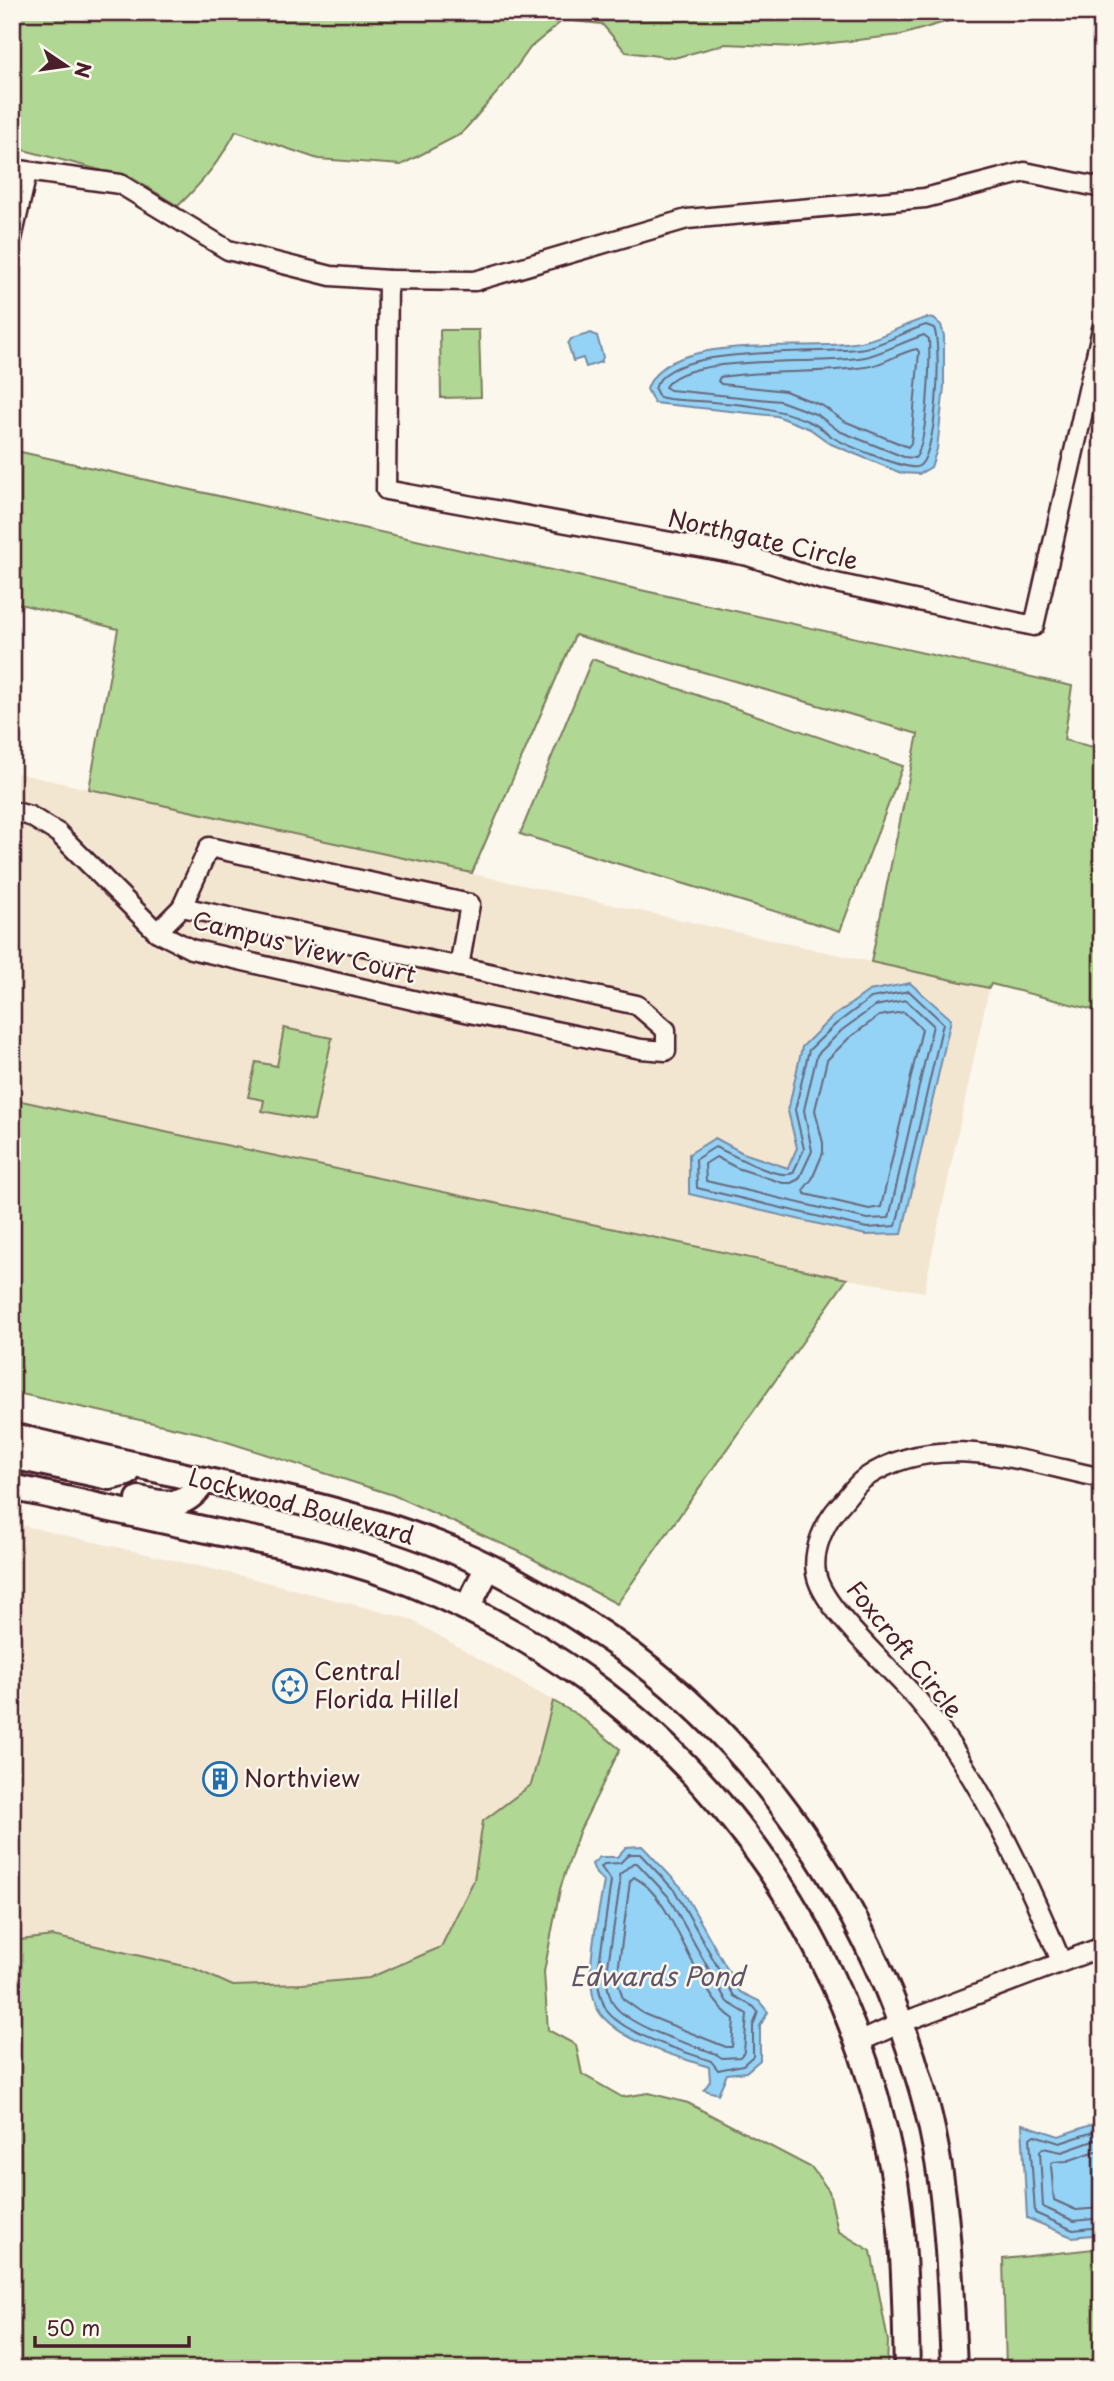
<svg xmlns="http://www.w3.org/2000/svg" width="1114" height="2381" font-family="'Playpen Sans',sans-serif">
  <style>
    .built { fill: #f3e6d1; fill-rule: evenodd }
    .green { fill: #b0d793; stroke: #7d7b5f; stroke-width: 2 }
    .water { fill: #94d3f5; stroke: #768ba4; stroke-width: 2 }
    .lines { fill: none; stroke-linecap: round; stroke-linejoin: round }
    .shore { stroke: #68677c; stroke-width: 2 }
    .street-casing { stroke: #4a1f2b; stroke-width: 23 }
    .secondary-casing { stroke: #4a1f2b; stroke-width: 30 }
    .street { stroke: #fbf7ec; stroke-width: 18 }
    .secondary { stroke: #fbf7ec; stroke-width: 24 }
    .labels { text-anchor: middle; stroke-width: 5; stroke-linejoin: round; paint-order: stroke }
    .street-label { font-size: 24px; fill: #4a1f2b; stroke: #fbf7ec }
    .poi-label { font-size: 24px; fill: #4a1f2b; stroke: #fbf7ec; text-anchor: start }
    .water-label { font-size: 26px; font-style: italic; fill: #605568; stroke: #fbf7ec }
  </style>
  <rect width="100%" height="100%" fill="#fbf7ec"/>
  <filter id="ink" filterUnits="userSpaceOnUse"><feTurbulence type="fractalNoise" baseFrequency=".0143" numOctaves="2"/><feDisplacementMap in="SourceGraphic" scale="14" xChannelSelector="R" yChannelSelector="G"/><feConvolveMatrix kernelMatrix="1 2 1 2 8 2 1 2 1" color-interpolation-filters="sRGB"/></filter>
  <g filter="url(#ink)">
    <!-- built -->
    <g class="built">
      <path d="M 12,772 L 989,988 L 924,1292 L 847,1279 L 12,1099 L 12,822 L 25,826 L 51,841 L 141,933 L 159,947 L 187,959 L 451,1020 L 638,1059 L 665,1062 L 678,1052 L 678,1030 L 674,1023 L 640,995 L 473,959 L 482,906 L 472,894 L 211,836 L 198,842 L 172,901 L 156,916 L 80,837 L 64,824 L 35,807 L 12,800 ZM 788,1111 L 866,1235 L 715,1138 L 743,1153 L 788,1168 L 797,1148 Z"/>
      <polygon points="216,859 457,912 449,954 198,899"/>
      <polygon points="189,919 632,1015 654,1034 655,1040 467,1001 195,939 175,930 186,920"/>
      <polygon points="12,1523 242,1576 410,1619 553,1701 531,1785 483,1821 474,1880 441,1947 369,1978 302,1984 233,1986 193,1968 53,1936 12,1941"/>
    </g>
    <!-- green -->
    <g class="green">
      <path d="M 19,12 L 979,12 L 901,35 L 797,47 L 726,44 L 674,58 L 626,52 L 602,24 L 563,20 L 530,48 L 503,86 L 461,134 L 401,165 L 318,159 L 236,131 C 221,160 202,183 178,206 L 127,175 L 104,171 L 12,147 L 12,44 Z"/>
      <polygon points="440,330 479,330 481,397 441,398"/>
      <polygon points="12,450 1072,686 1064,740 1102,749 1102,1012 991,984 989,988 871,962 918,734 575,635 472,873 89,789 118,629 12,602"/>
      <polygon points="592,659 903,766 840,931 520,834"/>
      <polygon points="284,1028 332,1038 314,1121 262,1111 264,1100 248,1097 256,1062 277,1066"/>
      <polygon points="12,1099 847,1279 617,1604 518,1551 393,1495 199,1433 12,1392"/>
      <polygon points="553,1701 578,1715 620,1749 579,1832 560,1889 544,1972 548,2030 576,2045 582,2074 622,2097 649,2093 688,2103 812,2168 829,2191 838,2231 871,2251 888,2341 887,2369 12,2369 12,1941 53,1936 193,1968 233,1986 302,1984 369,1978 441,1947 474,1880 483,1821 531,1785"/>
      <polygon points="1102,2248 1102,2369 1006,2369 1003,2259"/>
    </g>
    <!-- water -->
    <g class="water">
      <path d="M 926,318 L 934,319 L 941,325 L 944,336 L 944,387 L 937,449 L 931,467 L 919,474 L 901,473 L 831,444 L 810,429 L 777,416 L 654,403 L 647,389 C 668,328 813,354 865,341 C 885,336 905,324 926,318 Z"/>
      <polygon points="591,333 597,336 603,357 601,362 586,367 583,358 573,361 568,344 571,339"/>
      <polygon points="910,983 951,1019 902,1234 866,1235 689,1194 689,1154 715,1138 743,1153 788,1168 797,1148 788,1111 802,1047 831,1018 869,991"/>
      <path d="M 642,1846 L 681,1887 L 740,1992 L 759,2001 L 768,2012 L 760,2026 L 760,2060 L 746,2072 L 727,2074 L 718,2094 L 704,2090 L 710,2081 L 709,2067 C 674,2055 629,2045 603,2017 C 578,1990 599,1915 604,1881 L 596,1874 L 592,1864 L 600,1857 L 617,1857 L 626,1847 Z"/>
      <polygon points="1102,2121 1102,2234 1072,2237 1027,2218 1022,2124 1059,2136"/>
    </g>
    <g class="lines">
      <!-- shore -->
      <g class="shore">
        <path d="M 926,325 L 934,328 C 942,347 937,462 917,467 C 905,470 844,444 832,437 C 825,432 818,425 810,422 C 766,402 716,403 669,399 L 659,397 L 655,389 C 666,342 825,356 865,348 C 885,344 906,331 926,325 Z"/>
        <path d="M 924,335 L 929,339 C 930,361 928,444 915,458 L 904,457 L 839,431 L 818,415 L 780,401 L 670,390 L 665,387 C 686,351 828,367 869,356 C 887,351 905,341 924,335 Z"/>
        <path d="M 917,349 L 919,352 L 911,443 L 908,447 L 844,421 L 823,406 L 785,391 L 721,384 L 718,381 L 720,377 C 769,370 818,374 866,367 C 884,365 899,352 917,349 Z"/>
        <path d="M 909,991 L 943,1023 L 896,1226 L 867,1228 L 697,1188 L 696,1159 L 715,1147 C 733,1154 775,1180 793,1173 L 804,1149 L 795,1110 L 809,1050 L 836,1024 L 871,998 Z"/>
        <polygon points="906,1000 933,1025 889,1218 867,1219 706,1181 705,1164 716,1157 737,1168 783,1183 791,1183 799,1179 812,1151 804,1110 817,1055 842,1030 875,1006"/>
        <polygon points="904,1012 922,1029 881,1207 869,1209 805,1194 804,1189 812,1179 823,1153 823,1143 815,1110 827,1060 849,1038 879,1016"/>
        <path d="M 629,1854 L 640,1854 L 675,1891 L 734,1996 L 754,2007 L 758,2012 L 753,2026 L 753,2056 L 743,2065 L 718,2070 L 711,2061 C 683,2051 624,2034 607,2011 C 601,2001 599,1990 597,1979 L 611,1881 L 601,1867 L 604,1864 L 620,1863 Z"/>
        <path d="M 633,1863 L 637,1863 L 668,1896 L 727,2002 L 747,2014 L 744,2052 L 740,2057 L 722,2058 L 714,2053 C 687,2043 631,2028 614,2005 C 609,1998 608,1988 606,1979 L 620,1884 L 619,1875 Z"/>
        <path d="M 634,1877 C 678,1900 692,1992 734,2019 L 732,2047 L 726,2047 L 644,2014 L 623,1999 L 617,1979 L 630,1881 Z"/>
        <polyline points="1102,2129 1060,2143 1034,2135 1030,2138 1035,2213 1073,2230 1102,2227"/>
        <polyline points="1102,2138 1062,2152 1043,2148 1040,2151 1043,2207 1074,2221 1102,2218"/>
        <polyline points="1102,2149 1067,2161 1053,2162 1051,2165 1054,2200 1076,2210 1102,2208"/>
      </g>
      <!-- street casing -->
      <g class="street-casing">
        <g id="street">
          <polyline points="12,169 120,184 228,250 331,276 388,280"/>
          <polyline points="1102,188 1025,172 925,198 687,219 475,281 388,280 386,490 748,556 822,580 1034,626 1102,329"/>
          <polyline points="12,239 27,173"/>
          <polyline points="12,811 30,816 58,833 157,932 191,949 465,1012 641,1049 666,1051 666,1030 637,1005 182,907 157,932"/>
          <polyline points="182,907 209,847 470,904 459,967"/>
          <path d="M 1061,1961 C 1025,1874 980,1779 922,1705 C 911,1691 898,1679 886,1666 C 866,1644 820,1601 816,1573 C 812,1549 825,1522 840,1505 C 848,1496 856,1484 865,1478 C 936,1429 1025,1462 1102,1478"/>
          <polyline points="859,2042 901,2023 1102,1947"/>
        </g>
      </g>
      <!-- secondary casing -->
      <g class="secondary-casing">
        <g id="secondary">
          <path d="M 12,1436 C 58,1447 104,1458 150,1468 C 246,1490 344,1508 437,1544 C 490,1564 540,1593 587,1624 C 603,1635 620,1646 636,1658 C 776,1764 875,1921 922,2089 C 948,2179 950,2275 954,2369"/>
          <polyline points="12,1456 110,1477 127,1473"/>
          <path d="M 12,1487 C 79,1502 145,1517 212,1531 C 278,1545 347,1557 410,1583 C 664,1685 839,1896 892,2165 C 905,2231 905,2302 907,2369"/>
          <path d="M 139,1499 C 169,1506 185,1509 205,1480"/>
          <polyline points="467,1608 488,1567"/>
        </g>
      </g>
      <!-- street -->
      <use href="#street" class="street"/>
      <!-- secondary -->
      <use href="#secondary" class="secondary"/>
    </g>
  </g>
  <!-- icons -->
  <defs>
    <g id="synagogue-ring" transform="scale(1.75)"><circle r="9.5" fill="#fbf7ec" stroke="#1f6fb2" stroke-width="1.5"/><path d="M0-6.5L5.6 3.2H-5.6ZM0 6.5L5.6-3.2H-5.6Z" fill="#1f6fb2"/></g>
    <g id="building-ring" transform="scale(1.75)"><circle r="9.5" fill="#fbf7ec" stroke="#1f6fb2" stroke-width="1.5"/><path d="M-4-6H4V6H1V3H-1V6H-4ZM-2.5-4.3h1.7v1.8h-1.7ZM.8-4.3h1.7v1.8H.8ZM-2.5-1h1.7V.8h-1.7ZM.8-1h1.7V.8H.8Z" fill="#1f6fb2"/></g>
  </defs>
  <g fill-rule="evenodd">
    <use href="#synagogue-ring" x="290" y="1686"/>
    <use href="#building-ring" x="220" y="1779"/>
  </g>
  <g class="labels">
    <!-- street labels -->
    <g class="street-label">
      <text transform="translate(763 540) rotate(13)" y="8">Northgate Circle</text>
      <text transform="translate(304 948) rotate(14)" y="8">Campus View Court</text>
      <text transform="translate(301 1507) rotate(15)" y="8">Lockwood Boulevard</text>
      <text transform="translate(904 1650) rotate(51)" y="8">Foxcroft Circle</text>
    </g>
    <!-- poi labels -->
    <g class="poi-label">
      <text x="314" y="1680">Central<tspan x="314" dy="28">Florida Hillel</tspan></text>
      <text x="244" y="1787">Northview</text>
    </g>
    <!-- water labels -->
    <g class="water-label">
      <text x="657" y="1986">Edwards Pond</text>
    </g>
  </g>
  <!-- margin -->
  <rect width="1114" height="2381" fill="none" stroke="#fbf7ec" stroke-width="42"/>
  <rect x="21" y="21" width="1072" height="2339" fill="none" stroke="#4a1f2b" stroke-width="2.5" filter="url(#ink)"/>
  <!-- north arrow -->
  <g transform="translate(66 66) rotate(103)" stroke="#fbf7ec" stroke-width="5" paint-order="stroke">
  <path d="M0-5L12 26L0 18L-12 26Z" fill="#4a1f2b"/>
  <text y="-10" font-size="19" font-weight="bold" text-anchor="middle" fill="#4a1f2b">N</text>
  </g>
  <!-- scale -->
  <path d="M35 2336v10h154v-10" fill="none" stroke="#4a1f2b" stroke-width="3.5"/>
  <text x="46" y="2336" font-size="21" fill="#4a1f2b" stroke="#fbf7ec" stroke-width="5" paint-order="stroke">50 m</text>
</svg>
